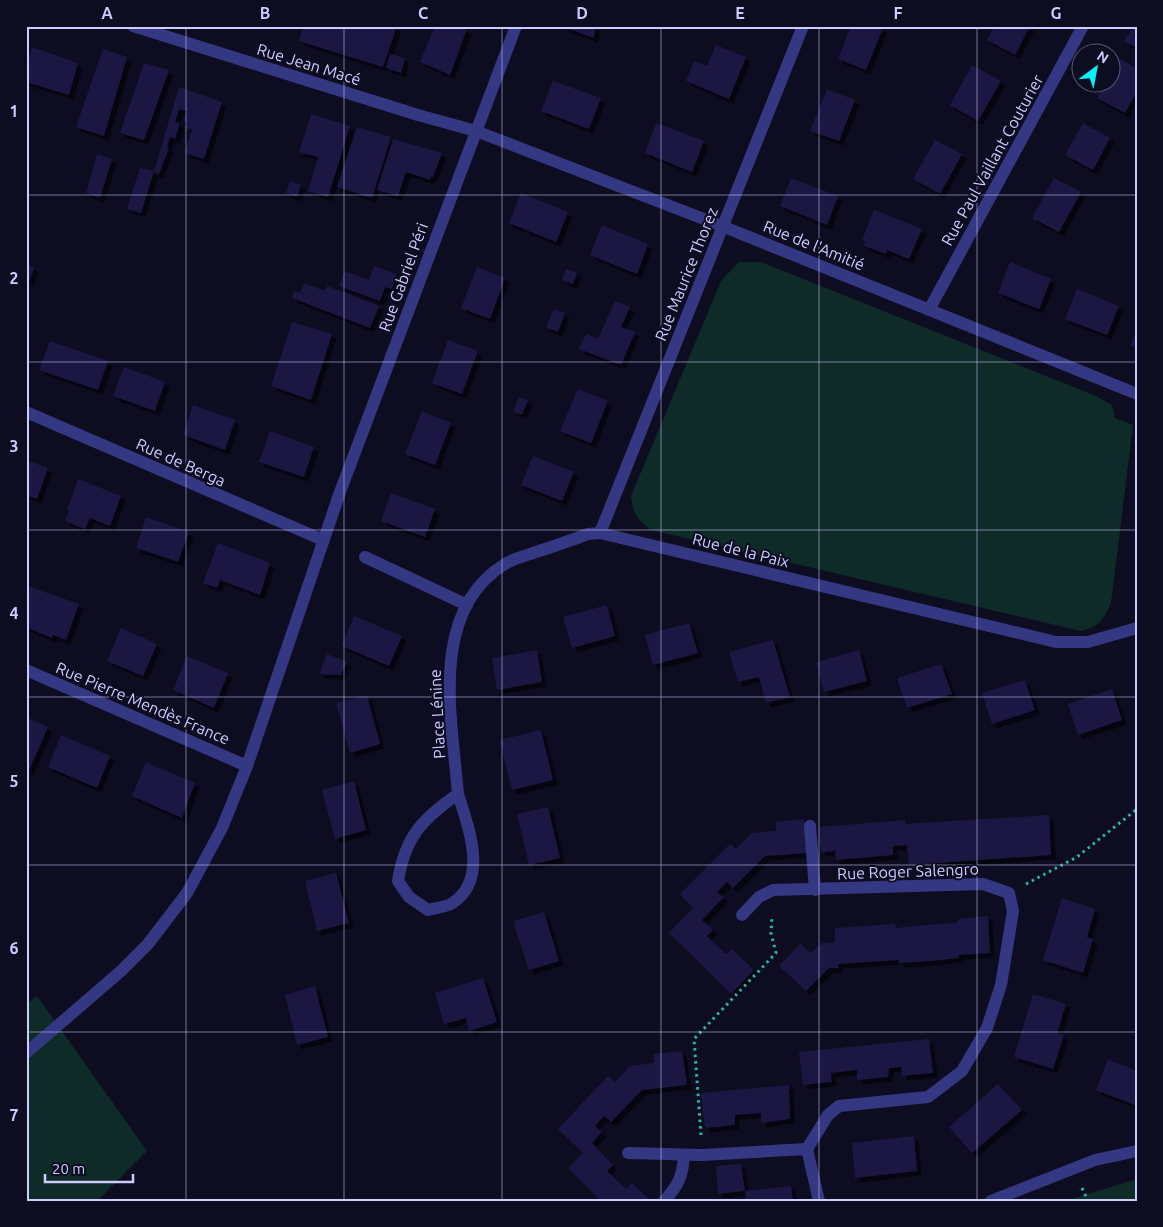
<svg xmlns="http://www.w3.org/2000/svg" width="1163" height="1227" font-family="Ubuntu,sans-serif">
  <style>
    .green { fill: #0e2b28 }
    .building { fill: #1c1743; filter: url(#shadow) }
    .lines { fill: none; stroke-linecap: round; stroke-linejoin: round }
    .path { stroke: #27b8a2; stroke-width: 3; stroke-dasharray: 2.5 4; stroke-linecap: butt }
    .service { stroke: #343883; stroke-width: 12 }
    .minor { stroke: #343883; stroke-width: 12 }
    .tertiary { stroke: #343883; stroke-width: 12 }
    .grid { fill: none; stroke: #cdccff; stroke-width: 1; stroke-opacity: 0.55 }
    .labels { text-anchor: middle; stroke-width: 4; stroke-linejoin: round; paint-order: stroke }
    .street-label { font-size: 16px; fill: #cdccff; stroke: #0d0c21 }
    .neatline { fill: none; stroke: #cdccff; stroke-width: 2 }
    .grid-label { font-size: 16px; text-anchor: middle; font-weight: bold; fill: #cdccff }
  </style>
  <defs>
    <filter id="shadow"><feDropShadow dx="4.5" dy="4.5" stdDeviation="0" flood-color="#0009"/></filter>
  </defs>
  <rect width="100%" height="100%" fill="#0d0c21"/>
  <!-- green -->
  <g class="green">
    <path d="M 739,262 L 761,262 L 1096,396 L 1112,405 L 1115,418 L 1133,425 L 1111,603 C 1103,620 1099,627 1081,631 L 651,530 C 637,520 633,513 631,496 L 721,281 Z"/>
    <polygon points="37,996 147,1151 97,1201 26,1201 26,1004"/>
    <polygon points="1137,1179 1137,1201 1065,1201"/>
  </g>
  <!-- building -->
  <g class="building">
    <polygon points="303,26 397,26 383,67 299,41"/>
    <polygon points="435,26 459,26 467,29 450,75 420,62"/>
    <polygon points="562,26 597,26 593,38"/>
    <polygon points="851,26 883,28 866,70 838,59"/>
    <polygon points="995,26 1030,26 1015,55 987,40"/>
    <polygon points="1131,26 1137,26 1137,48 1124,41 1133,28"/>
    <polygon points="716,45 746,57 729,99 686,81 694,61 707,66"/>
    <polygon points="32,47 78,63 69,95 26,82 26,69"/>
    <polygon points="103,49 127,57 104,136 76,127"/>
    <polygon points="390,54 405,58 401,73 386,68"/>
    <polygon points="1118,58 1137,68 1137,91 1125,113 1097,98 1105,82 1110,82 1110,72"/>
    <polygon points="144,63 169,70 144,140 120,133"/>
    <polygon points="972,65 1001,81 978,121 950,105"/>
    <polygon points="553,81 601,98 589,129 541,111"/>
    <polygon points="179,87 222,102 204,159 185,153 192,129 186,128 187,122 184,121 187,111 179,109 175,122 180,123 175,139 170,137 167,147 169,148 159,174 154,172"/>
    <polygon points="827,89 855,100 839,141 810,131"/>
    <polygon points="311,114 350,126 328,197 308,191 318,157 299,152"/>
    <polygon points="656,123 704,141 692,172 645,153"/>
    <polygon points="1083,123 1110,138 1093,170 1065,155"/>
    <polygon points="357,127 391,137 372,198 337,187"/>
    <polygon points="393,139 442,153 433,177 431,176 430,180 406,172 398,196 377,190"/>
    <polygon points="935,140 962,154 940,194 913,179"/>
    <polygon points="97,154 112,159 100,198 86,193"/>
    <polygon points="140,168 154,171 141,213 127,209"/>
    <polygon points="791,178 838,196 827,225 780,206"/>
    <polygon points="1054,178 1081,192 1059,232 1032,218"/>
    <polygon points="290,181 301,185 297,197 286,193"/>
    <polygon points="521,193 568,212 556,242 509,223"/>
    <polygon points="874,210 922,229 909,259 887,250 886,254 864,246 865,241 862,240"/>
    <polygon points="602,225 648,244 637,274 590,255"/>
    <polygon points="1010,262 1051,279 1039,309 998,293"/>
    <polygon points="26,263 34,268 29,282 26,280"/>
    <polygon points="374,266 396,274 392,289 385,287 380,301 339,286 345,271 369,280"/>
    <polygon points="477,267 505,278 490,319 461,308"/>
    <polygon points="566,269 577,273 573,284 562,280"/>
    <polygon points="304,283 325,291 327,286 379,306 370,328 292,298 294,291 300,293"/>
    <polygon points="1077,289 1119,306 1107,335 1065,319"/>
    <polygon points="615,301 630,307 621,327 635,332 621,365 579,349 586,334 598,339"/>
    <polygon points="554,309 565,313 558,332 546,327"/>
    <polygon points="292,322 332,334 311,400 271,386"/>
    <polygon points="1137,330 1137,348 1130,346"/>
    <polygon points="448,340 478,351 462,394 432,383"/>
    <polygon points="50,341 108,361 98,390 39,370"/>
    <polygon points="124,367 165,382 155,411 113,396"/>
    <polygon points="578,389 608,401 591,443 560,431"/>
    <polygon points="519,397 528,400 522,415 513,411"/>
    <polygon points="193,405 235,420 225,450 183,435"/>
    <polygon points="422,411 451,423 435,465 405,454"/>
    <polygon points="270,431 314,447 304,477 259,462"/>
    <polygon points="533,456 574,472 562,501 521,485"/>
    <polygon points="26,460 48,468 37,499 26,495"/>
    <polygon points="78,479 121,496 110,526 90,518 85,529 65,521 69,511 67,510"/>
    <polygon points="391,493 435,509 425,537 381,521"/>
    <polygon points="146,517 189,532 178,562 136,548"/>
    <polygon points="218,543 270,563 260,595 220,580 217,588 203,583"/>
    <polygon points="28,586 79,604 66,640 53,635 52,638 26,627"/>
    <polygon points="607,605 615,636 572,648 563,617"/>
    <polygon points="354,616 402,636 389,666 342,646"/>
    <polygon points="689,623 698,653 653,665 645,635"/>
    <polygon points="121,628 157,644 143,676 107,661"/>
    <polygon points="773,640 790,697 766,703 759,677 738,682 729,652"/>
    <polygon points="537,650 542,682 497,690 492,658"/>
    <polygon points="859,650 867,681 824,692 816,662"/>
    <polygon points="327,654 347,662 341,675 319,674"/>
    <polygon points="187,656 228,673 214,708 173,690"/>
    <polygon points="941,664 952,694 907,708 897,678"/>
    <polygon points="1025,680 1035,710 992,724 982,693"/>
    <polygon points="1112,689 1122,720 1078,735 1068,704"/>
    <polygon points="367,695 380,744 350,753 336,703"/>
    <polygon points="28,718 48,727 29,771 26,770"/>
    <polygon points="541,730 553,780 512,790 500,740"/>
    <polygon points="61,735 110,756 97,788 48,767"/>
    <polygon points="146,762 195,783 182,818 132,796"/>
    <polygon points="354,781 366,830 335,839 322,790"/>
    <polygon points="548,807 560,858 529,865 517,814"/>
    <polygon points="1049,815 1051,855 909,865 907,845 893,846 893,855 836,860 835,851 821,852 819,827 905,820 905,824"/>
    <polygon points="804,819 807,853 765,856 733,888 727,882 717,892 724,897 702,920 713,930 707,936 726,954 732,949 754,970 731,994 669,933 693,908 680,894 730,844 736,849 752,833 776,831 776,822"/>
    <polygon points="336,873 349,923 317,931 305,881"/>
    <polygon points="1062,898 1095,909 1087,937 1093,939 1083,973 1043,960"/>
    <polygon points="544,912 559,961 529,970 513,921"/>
    <polygon points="988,916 990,953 959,955 959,958 930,961 899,963 899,960 838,964 839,968 829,968 806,991 779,966 800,944 811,953 822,943 835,942 835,928 895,924 896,928 926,925 957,923 958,919"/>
    <polygon points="483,978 497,1022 469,1031 466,1018 444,1024 435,993"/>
    <polygon points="315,986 328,1037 297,1045 285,995"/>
    <polygon points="1033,994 1066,1004 1057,1033 1064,1035 1053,1069 1014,1057"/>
    <polygon points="929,1039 933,1073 902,1076 901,1067 889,1068 888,1077 857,1080 857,1070 831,1073 832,1082 803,1085 799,1052"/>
    <polygon points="682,1051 687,1085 642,1090 611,1122 604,1116 595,1126 602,1132 592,1143 613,1165 607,1171 626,1189 632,1183 651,1201 601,1201 568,1168 583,1153 558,1129 608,1076 615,1082 630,1066 654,1063 654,1054"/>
    <polygon points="1108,1059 1137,1071 1137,1106 1096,1090"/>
    <polygon points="998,1084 1022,1110 972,1153 949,1127"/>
    <polygon points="789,1085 790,1119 761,1123 761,1113 735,1115 735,1125 705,1128 701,1093"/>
    <polygon points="914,1136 917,1171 855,1178 852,1143"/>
    <polygon points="741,1164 745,1191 718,1194 716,1166"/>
    <polygon points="791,1186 793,1201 746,1201 745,1191"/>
  </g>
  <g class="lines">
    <!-- path -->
    <g class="path">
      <polyline points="1026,884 1077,857 1137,809"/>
      <polyline points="701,1135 694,1039 776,953 771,933 772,916"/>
      <polyline points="1082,1188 1088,1201"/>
    </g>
    <!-- service -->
    <g class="service">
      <polyline points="810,826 815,890"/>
      <path d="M 664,1201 C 678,1186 683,1176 684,1155"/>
    </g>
    <!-- minor -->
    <g class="minor">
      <polyline points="133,26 418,115 476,131 722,226 1137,394"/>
      <polyline points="929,310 1083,26"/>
      <polyline points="26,412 323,540"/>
      <polyline points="600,533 803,26"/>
      <polyline points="365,557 467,605"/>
      <polyline points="26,670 247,766"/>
      <path d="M 458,794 C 468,827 490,880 451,904 C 445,907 435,908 428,910 L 409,897 L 398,881 C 405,837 422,819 458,794 C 452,719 428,611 505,564 C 512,559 522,557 530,554 C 549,548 569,541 588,534 L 600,533 L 1056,642 L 1088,642 L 1137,628"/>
      <polyline points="742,915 759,897 773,890 983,884 1009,893 1013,911 1001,985 987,1028 962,1071 928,1097 839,1106 828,1115 807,1149"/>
      <polyline points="26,1053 121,971 148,944 187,893 222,828 247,766 340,492 516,26"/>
      <polyline points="628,1153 702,1155 807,1149 819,1201"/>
    </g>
    <!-- tertiary -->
    <polyline class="tertiary" points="991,1201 1095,1160 1137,1151"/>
  </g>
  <!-- grid -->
  <path class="grid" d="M 186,26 L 186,1201M 344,26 L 344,1201M 502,26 L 502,1201M 661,26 L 661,1201M 819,26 L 819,1201M 977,26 L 977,1201M 26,195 L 1137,195M 26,362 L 1137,362M 26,530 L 1137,530M 26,697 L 1137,697M 26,865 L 1137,865M 26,1032 L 1137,1032"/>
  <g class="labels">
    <!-- street labels -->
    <g class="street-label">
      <text transform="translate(309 64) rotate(17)" y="6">Rue Jean Macé</text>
      <text transform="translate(992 160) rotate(-61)" y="6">Rue Paul Vaillant Couturier</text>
      <text transform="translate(814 245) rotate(22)" y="6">Rue de l'Amitié</text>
      <text transform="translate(686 274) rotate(-68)" y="6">Rue Maurice Thorez</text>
      <text transform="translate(403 277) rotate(-70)" y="6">Rue Gabriel Péri</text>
      <text transform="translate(181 462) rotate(24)" y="6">Rue de Berga</text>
      <text transform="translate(741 550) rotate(14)" y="6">Rue de la Paix</text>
      <text transform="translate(143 703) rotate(23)" y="6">Rue Pierre Mendès France</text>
      <text transform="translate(437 714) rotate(-93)" y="6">Place Lénine</text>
      <text transform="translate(908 871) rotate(-2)" y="6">Rue Roger Salengro</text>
    </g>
  </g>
  <!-- border -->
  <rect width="1163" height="1227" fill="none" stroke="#0d0c21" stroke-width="55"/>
  <!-- north arrow -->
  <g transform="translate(1096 68) rotate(32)"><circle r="24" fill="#0d0c21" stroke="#5a597a"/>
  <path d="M0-4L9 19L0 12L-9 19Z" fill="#00f4f7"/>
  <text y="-8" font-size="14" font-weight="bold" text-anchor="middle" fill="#cdccff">N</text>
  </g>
  <!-- scale -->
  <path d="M45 1174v8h88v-8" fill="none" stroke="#cdccff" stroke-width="2.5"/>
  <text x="52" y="1174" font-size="15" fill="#cdccff" stroke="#0d0c21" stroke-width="4" paint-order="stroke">20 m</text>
  <rect x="28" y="28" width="1108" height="1172" class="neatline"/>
  <g class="grid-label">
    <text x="107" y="19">A</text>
    <text x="265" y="19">B</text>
    <text x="423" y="19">C</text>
    <text x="582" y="19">D</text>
    <text x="740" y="19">E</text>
    <text x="898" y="19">F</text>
    <text x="1056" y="19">G</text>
    <text x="14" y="117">1</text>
    <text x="14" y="284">2</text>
    <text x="14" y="452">3</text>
    <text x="14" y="619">4</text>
    <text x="14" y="787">5</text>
    <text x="14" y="954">6</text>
    <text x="14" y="1121">7</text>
  </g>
</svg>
